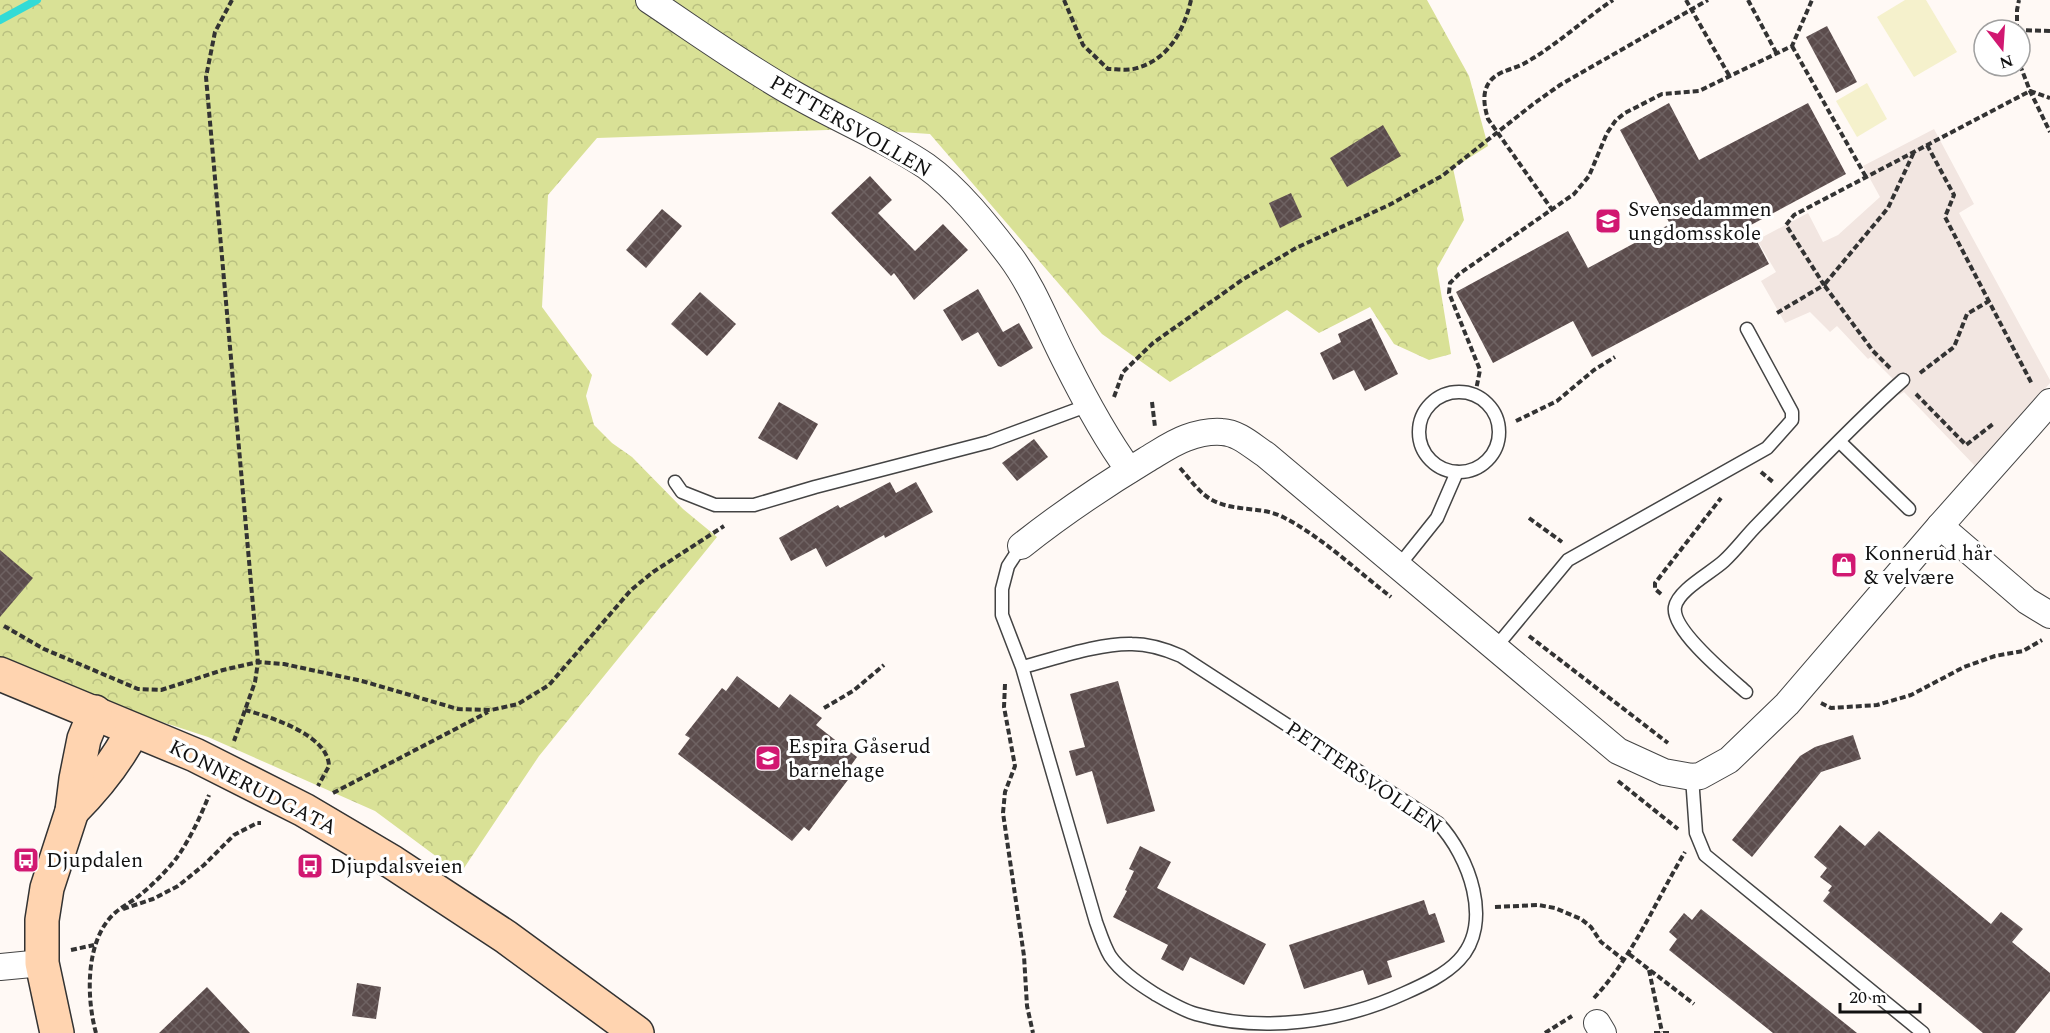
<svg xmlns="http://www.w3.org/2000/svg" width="2050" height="1033" font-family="Spectral,serif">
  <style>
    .forest { fill: url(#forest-crowns) }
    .pitch { fill: #f5f1cc }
    .plaza { fill: #f2e6e1 }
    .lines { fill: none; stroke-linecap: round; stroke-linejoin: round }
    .stream { stroke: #33dbd6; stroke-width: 8 }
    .building { fill: url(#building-cross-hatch) }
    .lane-casing { stroke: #444; stroke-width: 15 }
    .street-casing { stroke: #444; stroke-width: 28 }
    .secondary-casing { stroke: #333; stroke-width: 36 }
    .path { stroke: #333; stroke-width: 4; stroke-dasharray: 6 3; stroke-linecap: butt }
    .lane { stroke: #fff; stroke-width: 12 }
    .street { stroke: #fff; stroke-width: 26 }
    .secondary { stroke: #ffd4b0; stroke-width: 33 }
    .labels { text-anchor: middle; stroke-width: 6; stroke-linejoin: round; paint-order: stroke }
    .street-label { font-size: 21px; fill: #111; stroke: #fff }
    .poi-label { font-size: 21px; fill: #111; stroke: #fff; text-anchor: start }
  </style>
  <defs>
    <pattern id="forest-crowns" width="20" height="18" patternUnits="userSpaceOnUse" patternTransform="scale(1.5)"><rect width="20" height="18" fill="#d9e196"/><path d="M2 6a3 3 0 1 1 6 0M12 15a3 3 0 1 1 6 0" fill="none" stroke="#b9c080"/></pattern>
    <pattern id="building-cross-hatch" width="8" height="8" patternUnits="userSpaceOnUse" patternTransform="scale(1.5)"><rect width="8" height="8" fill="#5b4c4c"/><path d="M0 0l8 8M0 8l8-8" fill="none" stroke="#6e6262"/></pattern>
  </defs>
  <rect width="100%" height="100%" fill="#fff9f5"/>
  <!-- forest -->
  <polygon class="forest" points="0,0 1427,0 1469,76 1488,146 1453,168 1464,220 1437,268 1451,354 1429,360 1394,344 1370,307 1319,333 1287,310 1170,382 1102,334 930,134 856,129 597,138 548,195 542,307 592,375 586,396 594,425 612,443 632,457 683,509 717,537 539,756 460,874 375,811 208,737 0,669"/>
  <!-- pitch -->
  <g class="pitch">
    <polygon points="1905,0 1926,0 1957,52 1914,77 1877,17"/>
    <polygon points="1867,83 1887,119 1857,137 1836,101"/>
  </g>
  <!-- plaza -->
  <polygon class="plaza" points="1934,129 1974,204 1959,213 2050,380 2050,383 1975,466 1904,392 1899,395 1887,384 1893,379 1871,357 1868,359 1837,326 1830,332 1810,312 1785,323 1761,281 1776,272 1757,240 1808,213 1823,242 1838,235 1880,197 1863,166"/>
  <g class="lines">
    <!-- stream -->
    <polyline class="stream" points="0,20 37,0"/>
  </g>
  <!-- building -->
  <g class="building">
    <polygon points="1827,26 1857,82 1836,93 1806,37"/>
    <polygon points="1669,103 1699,160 1808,103 1846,174 1749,226 1769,264 1592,357 1573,321 1493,363 1456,292 1568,231 1588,268 1670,224 1620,130"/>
    <polygon points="1383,125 1401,156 1347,187 1330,158"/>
    <polygon points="870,176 892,200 878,213 915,251 943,224 968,250 914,300 894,273 891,276 831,213"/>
    <polygon points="1291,193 1302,217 1280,228 1269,203"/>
    <polygon points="662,209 682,226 646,268 626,250"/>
    <polygon points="978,289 1003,332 1019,323 1033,348 1001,367 998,366 978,332 962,341 943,310"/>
    <polygon points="700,292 736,324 707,356 671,324"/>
    <polygon points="1371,318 1398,374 1365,391 1354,370 1333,380 1320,353 1341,342 1338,334"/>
    <polygon points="779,402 818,424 797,460 758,438"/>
    <polygon points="1034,439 1048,457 1017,481 1002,463"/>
    <polygon points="890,482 896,493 916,482 933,512 885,538 884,535 826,567 816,548 791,561 779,538 838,505 840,508"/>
    <polygon points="0,550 33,578 0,617"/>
    <polygon points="737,676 779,708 790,694 822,718 816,725 857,757 849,768 854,772 809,831 804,827 792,841 678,754 690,738 685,735 722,688 726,691"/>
    <polygon points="1118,681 1155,811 1107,824 1092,771 1076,776 1069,751 1085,747 1070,694"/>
    <polygon points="1853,735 1861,759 1821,772 1752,857 1732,840 1800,756 1815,747"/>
    <polygon points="1840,825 1865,846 1879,831 1991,924 2001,912 2023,929 2012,942 2050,973 2050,991 2015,1033 1983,1033 1823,901 1830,892 1828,891 1832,886 1820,877 1827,868 1814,857"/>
    <polygon points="1140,846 1171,862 1157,888 1266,944 1244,985 1190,957 1183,971 1161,959 1168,945 1113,917 1127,891 1125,890 1134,871 1129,869"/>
    <polygon points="1424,900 1429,915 1435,913 1445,942 1387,961 1392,977 1368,985 1363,970 1304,989 1289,945"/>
    <polygon points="1701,909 1827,1009 1857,1033 1773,1033 1669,950 1677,939 1669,932 1684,913 1692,920"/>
    <polygon points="357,983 381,987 376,1019 352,1016"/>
    <polygon points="207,987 250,1033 159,1033"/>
  </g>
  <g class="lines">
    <!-- lane casing -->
    <g class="lane-casing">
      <g id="lane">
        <circle cx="1459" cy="432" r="40"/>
        <polyline points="1840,442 1909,509"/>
        <polyline points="675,482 682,492 715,505 754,505 815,487 989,442 1089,405"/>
        <path d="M 1021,546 L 1008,566 L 1002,589 L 1002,615 L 1022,667 L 1096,922 C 1100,933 1104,946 1110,956 C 1121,972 1139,984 1155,994 C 1167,1001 1182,1010 1196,1014 C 1263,1033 1342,1022 1405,993 C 1423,985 1445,975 1459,960 C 1494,923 1469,856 1438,823 L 1181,656 C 1165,649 1149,644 1132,644 C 1099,643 1054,659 1022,667"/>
        <polyline points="1397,568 1437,518 1457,472"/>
        <polyline points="1495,648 1568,560 1767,448 1792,420 1792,412 1747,329"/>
        <path d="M 1746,692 C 1729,677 1671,630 1675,607 C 1678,590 1711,573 1724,561 C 1736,550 1746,536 1758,524 C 1804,477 1853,424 1903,380"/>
        <polyline points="1692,777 1696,833 1705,855 1923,1033"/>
      </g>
    </g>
    <!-- street casing -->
    <g class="street-casing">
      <g id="street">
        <path d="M 649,0 C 697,32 744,66 794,94 C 837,119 885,138 926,166 C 957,188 987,226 1010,256 C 1034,288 1047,325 1065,360 C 1084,398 1104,436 1129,470"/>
        <polyline points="1940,526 2050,402"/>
        <path d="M 1021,546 C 1060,515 1103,486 1146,460 C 1158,453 1172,443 1186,438 C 1197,434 1210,431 1222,432 C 1239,433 1252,446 1266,455 L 1618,751 L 1664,772 L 1692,777 L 1700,776 L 1729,760 L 1787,704 L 1940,526 L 2027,601 L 2050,615"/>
        <polyline points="0,967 42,963"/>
        <polyline points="1597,1023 1603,1033"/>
      </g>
    </g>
    <!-- secondary casing -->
    <g class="secondary-casing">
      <g id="secondary">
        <polyline points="0,674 195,755 304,810 392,862 506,937 637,1033"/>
        <path d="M 72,811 C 97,786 117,761 133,730"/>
        <polyline points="57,1033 42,963 42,920 47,888 72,811 76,779 84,739 95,712"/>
      </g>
    </g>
    <!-- path -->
    <g class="path">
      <polyline points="232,0 215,32 206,77 258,662 255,682 234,741"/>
      <path d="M 1064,0 L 1083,45 L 1108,69 C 1117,69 1129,71 1137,68 C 1169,59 1184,30 1191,0"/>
      <polyline points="1686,0 1730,77"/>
      <polyline points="1748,0 1777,54"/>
      <polyline points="2017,30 2050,31"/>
      <polyline points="2017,30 2017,10 2019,0"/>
      <polyline points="1792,46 1866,177"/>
      <polyline points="2020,65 2030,91 2050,132"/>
      <polyline points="1927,145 1954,195 1945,217 2032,384"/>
      <path d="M 1553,211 L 1488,119 C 1484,106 1481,90 1492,79 C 1501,70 1515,69 1525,63 C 1557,45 1583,20 1613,0"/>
      <polyline points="1777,313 1824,285 1786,225 1794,215 2030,91 2050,98"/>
      <polyline points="1890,368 1873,351 1824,285 1888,208 1914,152"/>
      <polyline points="1920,373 1954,347 1967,314 1989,301"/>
      <polyline points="1916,394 1966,445 1993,424"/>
      <polyline points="1475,395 1480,370 1449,293 1450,283 1459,274 1574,194 1589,176 1607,133 1616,120 1625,113 1662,94 1699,91 1792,46 1812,0"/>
      <polyline points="1114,397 1123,372 1153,343 1242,280 1296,248 1389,205 1442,176 1532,105 1560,85 1708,0"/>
      <polyline points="1152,402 1155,427"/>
      <polyline points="1516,421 1557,401 1594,370 1615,357"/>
      <path d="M 1180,468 C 1190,479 1199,493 1212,500 C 1234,512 1261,506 1283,517 C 1322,537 1356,570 1391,597"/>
      <polyline points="1761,472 1773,482"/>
      <polyline points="1529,518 1562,542"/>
      <polyline points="1661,594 1655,589 1655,583 1721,498"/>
      <polyline points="4,626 44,649 138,689 161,690 223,670 258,662 284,664 362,681 458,709 491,710 518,704 549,685 631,590 653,572 724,526"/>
      <polyline points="1529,636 1668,743"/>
      <polyline points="1005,684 1004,707 1015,766 1005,792 1003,813 1024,956 1027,1006 1033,1033"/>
      <polyline points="1821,703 1831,708 1877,705 1911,695 1964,667 1995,656 2023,651 2042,640"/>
      <polyline points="824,708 853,691 884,665"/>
      <path d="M 245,710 C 271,717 328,735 329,766 L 318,786"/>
      <polyline points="1618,781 1678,829"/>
      <polyline points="333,793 488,712"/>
      <polyline points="1495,907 1538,905 1555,908 1581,919 1591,927 1601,942 1624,960"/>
      <polyline points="123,909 153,899 178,886 204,865 234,835 257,823 261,823"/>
      <polyline points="71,950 94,945"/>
      <polyline points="1629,954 1694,1004"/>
      <polyline points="1649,970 1662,1032"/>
      <path d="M 1594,998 C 1634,955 1655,902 1685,852"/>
      <path d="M 96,1033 C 86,997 85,938 116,912 C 122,907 129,903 135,899 C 149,888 164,874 175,860 C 188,843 201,816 209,795"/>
      <polyline points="1545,1033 1572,1016"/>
      <polyline points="1654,1033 1672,1033"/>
    </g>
    <!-- lane -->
    <use href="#lane" class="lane"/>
    <!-- street -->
    <use href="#street" class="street"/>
    <!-- secondary -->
    <use href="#secondary" class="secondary"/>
  </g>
  <!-- icons -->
  <defs>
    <g id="school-square" transform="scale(1.35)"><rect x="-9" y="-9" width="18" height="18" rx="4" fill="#d11871" stroke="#fff"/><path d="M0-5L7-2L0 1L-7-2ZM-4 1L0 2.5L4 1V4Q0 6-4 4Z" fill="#fff"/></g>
    <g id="shop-square" transform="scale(1.35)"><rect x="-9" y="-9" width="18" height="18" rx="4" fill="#d11871" stroke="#fff"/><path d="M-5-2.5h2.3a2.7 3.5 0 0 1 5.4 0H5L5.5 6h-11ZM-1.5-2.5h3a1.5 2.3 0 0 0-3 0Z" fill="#fff"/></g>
    <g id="bus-square" transform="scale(1.35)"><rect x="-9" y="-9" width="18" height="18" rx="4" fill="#d11871" stroke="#fff"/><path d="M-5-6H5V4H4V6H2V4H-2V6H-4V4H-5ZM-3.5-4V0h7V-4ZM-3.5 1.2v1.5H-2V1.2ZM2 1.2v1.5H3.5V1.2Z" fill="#fff"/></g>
  </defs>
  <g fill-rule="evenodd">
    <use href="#school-square" x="1608" y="221"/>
    <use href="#shop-square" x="1844" y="565"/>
    <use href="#school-square" x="768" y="758"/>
    <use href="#bus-square" x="26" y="860"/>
    <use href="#bus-square" x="310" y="866"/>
  </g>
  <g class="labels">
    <!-- street labels -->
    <g class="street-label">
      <text transform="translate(851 126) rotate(30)" y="7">PETTERSVOLLEN</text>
      <text transform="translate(1364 777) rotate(34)" y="7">PETTERSVOLLEN</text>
      <text transform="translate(253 787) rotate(27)" y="7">KONNERUDGATA</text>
    </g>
    <!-- poi labels -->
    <g class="poi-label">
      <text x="1628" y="216">Svensedammen<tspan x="1628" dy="24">ungdomsskole</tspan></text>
      <text x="1864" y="560">Konnerud hår<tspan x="1864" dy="24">&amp; velvære</tspan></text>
      <text x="788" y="753">Espira Gåserud<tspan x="788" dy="24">barnehage</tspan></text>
      <text x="46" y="867">Djupdalen</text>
      <text x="330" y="873">Djupdalsveien</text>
    </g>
  </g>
  <!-- north arrow -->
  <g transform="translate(2002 48) rotate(163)"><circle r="28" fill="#ffffff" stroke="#a0a0a0" stroke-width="1.5"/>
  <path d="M0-4.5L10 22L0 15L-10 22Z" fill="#d11871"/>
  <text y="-9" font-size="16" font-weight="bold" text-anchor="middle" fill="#111111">N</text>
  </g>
  <!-- scale -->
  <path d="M1840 1003v9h80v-9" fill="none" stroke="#111111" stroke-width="3"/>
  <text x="1849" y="1003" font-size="18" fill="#111111" stroke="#ffffff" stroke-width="4.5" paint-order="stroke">20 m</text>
</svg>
